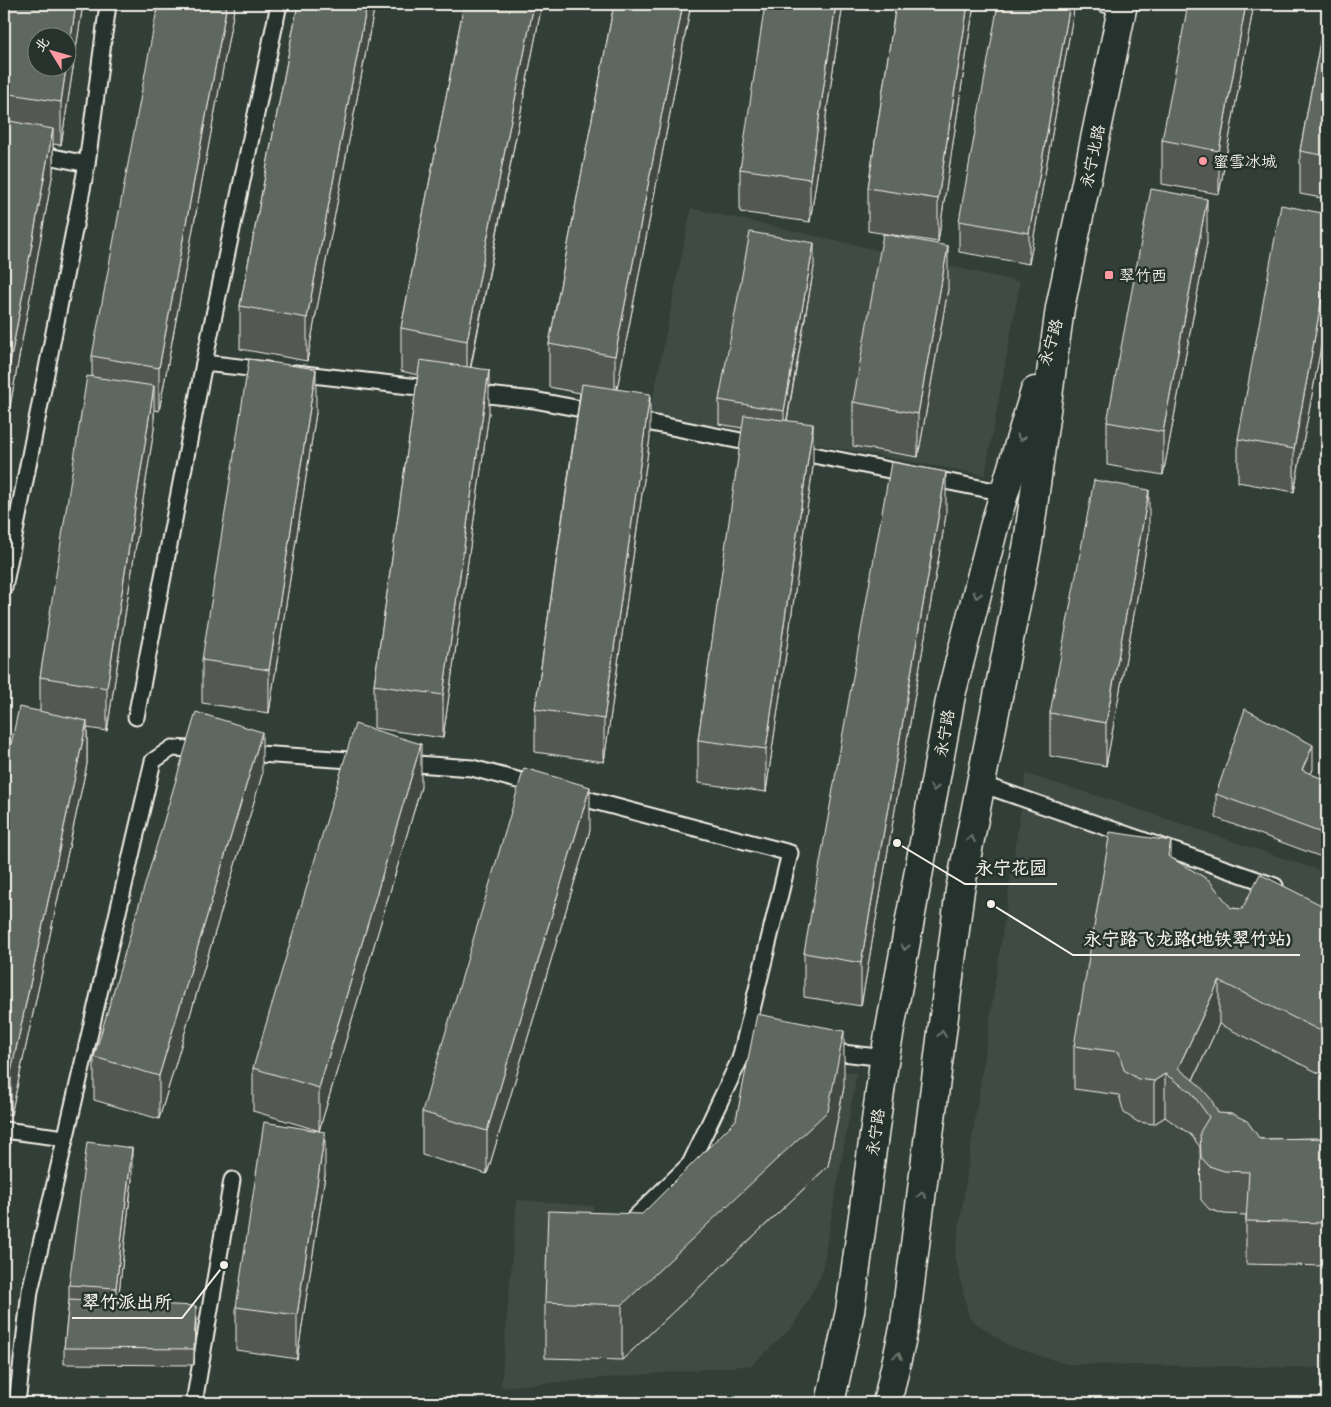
<svg xmlns="http://www.w3.org/2000/svg" width="1331" height="1407" font-family="Dekko,'LXGW WenKai TC',sans-serif">
  <style>
    .built { fill: #404b44 }
    .lines { fill: none; stroke-linecap: round; stroke-linejoin: round }
    .service-casing { stroke: #f4f1e8; stroke-width: 19 }
    .secondary-casing { stroke: #f4f1e8; stroke-width: 31 }
    .service { stroke: #26332d; stroke-width: 15 }
    .secondary { stroke: #26332d; stroke-width: 28 }
    .wall { fill: #525953; stroke: #f4f1e8 }
    .shaded-wall { fill: #424944; stroke: #f4f1e8 }
    .building { fill: #5f6861; stroke: #f4f1e8 }
    .oneway { stroke: #6e766e }
    .poi-dot { fill: #ff9aa2; stroke: #26332d; stroke-width: 2 }
    .labels { text-anchor: middle; stroke-width: 5; stroke-linejoin: round; paint-order: stroke }
    .street-label { font-size: 16px; fill: #f4f1e8; stroke: #26332d }
    .poi-label { font-size: 16px; fill: #f4f1e8; stroke: #26332d; text-anchor: start }
    .leader { fill: none; stroke: #f4f1e8; stroke-width: 2 }
    .callout-dot { fill: #f4f1e8; stroke: #26332d; stroke-width: 2 }
    .callout-label { font-size: 18px; text-anchor: middle; font-weight: bold; fill: #f4f1e8; stroke: #26332d; stroke-width: 5; stroke-linejoin: round; paint-order: stroke }
  </style>
  <rect width="100%" height="100%" fill="#323e38"/>
  <filter id="ink" filterUnits="userSpaceOnUse"><feTurbulence type="fractalNoise" baseFrequency=".02" numOctaves="2"/><feDisplacementMap in="SourceGraphic" scale="10" xChannelSelector="R" yChannelSelector="G"/><feConvolveMatrix kernelMatrix="1 2 1 2 8 2 1 2 1" color-interpolation-filters="sRGB"/></filter>
  <g filter="url(#ink)">
    <!-- built -->
    <g class="built">
      <polygon points="691,208 1020,282 985,475 650,414"/>
      <polygon points="1026,774 1117,802 1327,873 1327,1368 1066,1364 1009,1346 969,1318 955,1255"/>
      <polygon points="755,1060 857,1073 821,1276 794,1325 752,1365 501,1387 517,1200 593,1206 595,1261 712,1174"/>
    </g>
    <g class="lines">
      <!-- service casing -->
      <g class="service-casing">
        <g id="service">
          <polyline points="1104,4 1122,7"/>
          <polyline points="4,147 87,164"/>
          <polyline points="204,363 267,370"/>
          <polyline points="295,373 436,389"/>
          <polyline points="469,393 534,400 597,412"/>
          <polyline points="631,419 761,445"/>
          <polyline points="793,451 1005,493"/>
          <polyline points="4,588 87,164 108,4"/>
          <polyline points="136,717 204,363 279,4"/>
          <polyline points="243,753 365,761"/>
          <polyline points="403,763 472,768 540,786"/>
          <polyline points="981,784 1275,886"/>
          <polyline points="571,795 790,853 740,1059 690,1164 625,1227"/>
          <polyline points="826,1051 885,1058"/>
          <polyline points="4,1130 65,1138"/>
          <polyline points="17,1403 30,1291 153,761 172,748 205,750"/>
          <polyline points="194,1403 232,1180"/>
        </g>
      </g>
      <!-- secondary casing -->
      <g class="secondary-casing">
        <g id="secondary">
          <polyline points="830,1403 850,1311 884,1062 951,695 994,527 1035,391"/>
          <polyline points="887,1403 905,1324 960,890 1028,543 1060,308 1123,4"/>
        </g>
      </g>
      <!-- service -->
      <use href="#service" class="service"/>
      <!-- secondary -->
      <use href="#secondary" class="secondary"/>
    </g>
    <!-- wall -->
    <g class="wall">
      <polygon points="83,4 61,145 53,144 53,172 4,439 4,29"/>
      <polygon points="235,4 159,411 154,410 154,429 107,731 87,728 87,764 11,1115 4,1113 4,777 40,711 40,677 92,377 92,356"/>
      <polygon points="298,4 375,4 307,361 240,349 240,306"/>
      <polygon points="464,4 542,4 471,367 489,413 443,738 374,728 374,685 418,375 401,371 401,328"/>
      <polygon points="614,4 691,4 617,389 650,437 604,762 535,752 535,709 580,393 549,387 549,344"/>
      <polygon points="843,4 810,222 740,212 740,169"/>
      <polygon points="896,4 974,4 938,242 868,231 868,188"/>
      <polygon points="1075,4 1029,264 959,252 959,221"/>
      <polygon points="1254,4 1219,194 1162,184 1162,140"/>
      <polygon points="1327,4 1327,199 1300,194 1300,151"/>
      <polygon points="1327,214 1327,314 1294,492 1238,482 1238,439"/>
      <polygon points="1207,243 1163,475 1107,465 1107,422"/>
      <polygon points="814,267 787,421 813,467 766,792 698,783 698,740 743,428 719,424 719,400"/>
      <polygon points="948,289 918,457 853,446 853,402"/>
      <polygon points="316,413 269,713 202,703 202,660"/>
      <polygon points="946,515 861,1006 804,997 804,953"/>
      <polygon points="1149,533 1106,766 1050,756 1050,713"/>
      <polygon points="1313,769 1311,774 1327,781 1327,859 1216,818 1216,794"/>
      <polygon points="262,775 159,1119 94,1100 94,1057"/>
      <polygon points="421,787 319,1131 325,1175 297,1359 236,1350 236,1307 317,1130 253,1111 253,1068"/>
      <polygon points="590,830 487,1174 422,1155 422,1112"/>
      <polygon points="1171,858 1231,908 1242,909 1327,908 1327,1077 1219,1024 1193,1080 1218,1113 1260,1139 1327,1138 1327,1266 1246,1264 1246,1215 1224,1214 1209,1209 1201,1200 1200,1147 1191,1135 1165,1117 1154,1124 1138,1122 1124,1113 1119,1095 1074,1089 1074,1046"/>
      <polygon points="844,1087 828,1166 622,1360 545,1358 545,1302 642,1214"/>
      <polygon points="132,1179 118,1302 196,1322 194,1365 64,1364 64,1348 69,1300 69,1285"/>
    </g>
    <!-- shaded-wall -->
    <g class="shaded-wall">
      <polygon points="76,4 83,4 61,145 61,102 66,68 68,68 68,58"/>
      <polygon points="227,4 235,4 159,411 159,368"/>
      <polygon points="367,4 375,4 307,361 307,318"/>
      <polygon points="534,4 542,4 467,384 467,341"/>
      <polygon points="683,4 691,4 615,399 615,356"/>
      <polygon points="836,4 843,4 810,222 810,179"/>
      <polygon points="968,4 974,4 938,242 938,199"/>
      <polygon points="1070,4 1075,4 1029,264 1029,233"/>
      <polygon points="1246,4 1254,4 1219,194 1219,151"/>
      <polygon points="53,129 53,172 4,439 4,396"/>
      <polygon points="1207,199 1207,243 1163,475 1163,432"/>
      <polygon points="814,243 814,267 784,435 784,411"/>
      <polygon points="948,246 948,289 918,457 918,414"/>
      <polygon points="1327,271 1327,314 1294,492 1294,449"/>
      <polygon points="316,369 316,413 269,713 269,670"/>
      <polygon points="489,370 489,413 443,738 443,695"/>
      <polygon points="154,386 154,429 107,731 107,688"/>
      <polygon points="650,394 650,437 604,762 604,719"/>
      <polygon points="813,424 813,467 766,792 766,749"/>
      <polygon points="946,472 946,515 861,1006 861,963"/>
      <polygon points="1149,490 1149,533 1106,766 1106,723"/>
      <polygon points="87,721 87,764 11,1115 11,1072"/>
      <polygon points="262,732 262,775 159,1119 159,1076"/>
      <polygon points="421,744 421,787 319,1131 319,1088"/>
      <polygon points="1313,745 1313,769 1302,794 1302,770"/>
      <polygon points="590,787 590,830 487,1174 487,1131"/>
      <polygon points="1171,841 1171,885 1168,856"/>
      <polygon points="1219,981 1219,1024 1188,1090 1178,1068"/>
      <polygon points="844,1031 844,1087 828,1166 622,1360 622,1305"/>
      <polygon points="1165,1074 1165,1117 1154,1124 1154,1081"/>
      <polygon points="325,1132 325,1175 297,1359 297,1315"/>
      <polygon points="132,1148 132,1179 116,1319 116,1288"/>
      <polygon points="196,1306 196,1322 194,1365 194,1349"/>
    </g>
    <!-- building -->
    <g class="building">
      <polygon points="8,4 76,4 68,58 68,38 38,38 38,68 66,68 61,102 4,93 4,29"/>
      <polygon points="158,4 227,4 159,368 92,356"/>
      <polygon points="298,4 367,4 307,318 240,306"/>
      <polygon points="464,4 534,4 467,341 401,328"/>
      <polygon points="614,4 683,4 615,356 549,344"/>
      <polygon points="765,4 836,4 810,179 740,169"/>
      <polygon points="896,4 968,4 938,199 868,188"/>
      <polygon points="998,4 1070,4 1029,233 959,221"/>
      <polygon points="1188,4 1246,4 1219,151 1162,140"/>
      <polygon points="1327,4 1327,156 1300,151"/>
      <polygon points="4,120 53,129 4,396"/>
      <polygon points="1151,189 1207,199 1163,432 1107,422"/>
      <polygon points="1281,205 1327,214 1327,271 1294,449 1238,439"/>
      <polygon points="750,232 814,243 784,411 719,400"/>
      <polygon points="883,234 948,246 918,414 853,402"/>
      <polygon points="249,359 316,369 269,670 202,660"/>
      <polygon points="420,360 489,370 443,695 374,685"/>
      <polygon points="87,376 154,386 107,688 40,677"/>
      <polygon points="582,384 650,394 604,719 535,709"/>
      <polygon points="744,415 813,424 766,749 698,740"/>
      <polygon points="891,462 946,472 861,963 804,953"/>
      <polygon points="1094,480 1149,490 1106,723 1050,713"/>
      <polygon points="19,707 87,721 11,1072 4,1070 4,777"/>
      <polygon points="1245,709 1313,745 1302,770 1327,781 1327,835 1216,794"/>
      <polygon points="196,712 262,732 159,1076 94,1057"/>
      <polygon points="355,724 421,744 319,1088 253,1068"/>
      <polygon points="524,768 590,787 487,1131 422,1112"/>
      <polygon points="1110,832 1171,841 1168,856 1209,880 1231,908 1242,909 1260,874 1327,908 1327,1034 1219,981 1178,1068 1198,1084 1211,1099 1218,1113 1233,1114 1247,1121 1260,1139 1327,1138 1327,1223 1246,1221 1249,1172 1224,1171 1209,1166 1201,1157 1200,1132 1209,1117 1191,1092 1165,1074 1154,1081 1138,1079 1124,1070 1119,1052 1074,1046"/>
      <polygon points="757,1014 844,1031 828,1111 622,1305 545,1302 548,1211 642,1214 736,1120"/>
      <polygon points="264,1122 325,1132 297,1315 236,1307"/>
      <polygon points="87,1142 132,1148 116,1288 69,1285"/>
      <polygon points="69,1300 196,1306 194,1349 64,1348"/>
    </g>
    <!-- one-way arrows -->
    <defs><path id="oneway-chevron" d="M-2-3.5L2.5 0L-2 3.5" fill="none" stroke-width="1.6" stroke-linecap="round" stroke-linejoin="round" transform="scale(1.25)"/></defs>
    <g class="oneway">
      <use href="#oneway-chevron" transform="translate(1021 438) rotate(106)"/>
      <use href="#oneway-chevron" transform="translate(977 595) rotate(104)"/>
      <use href="#oneway-chevron" transform="translate(934 788) rotate(100)"/>
      <use href="#oneway-chevron" transform="translate(971 839) rotate(-79)"/>
      <use href="#oneway-chevron" transform="translate(905 947) rotate(100)"/>
      <use href="#oneway-chevron" transform="translate(942 1034) rotate(-83)"/>
      <use href="#oneway-chevron" transform="translate(922 1195) rotate(-83)"/>
      <use href="#oneway-chevron" transform="translate(898 1356) rotate(-77)"/>
    </g>
  </g>
  <!-- markers -->
  <g class="poi-dot">
    <circle cx="1203" cy="161" r="5"/>
    <rect x="1104" y="270" width="10" height="10" rx="2.5"/>
  </g>
  <g class="labels">
    <!-- street labels -->
    <g class="street-label">
      <text transform="translate(1092 156) rotate(-78)" y="6">永宁北路</text>
      <text transform="translate(1050 342) rotate(-73)" y="6">永宁路</text>
      <text transform="translate(944 733) rotate(-80)" y="6">永宁路</text>
      <text transform="translate(875 1132) rotate(-82)" y="6">永宁路</text>
    </g>
    <!-- poi labels -->
    <g class="poi-label">
      <text x="1213" y="167">蜜雪冰城</text>
      <text x="1119" y="281">翠竹西</text>
    </g>
  </g>
  <!-- callouts -->
  <path class="leader" d="M897 843L965 884H1057M991 904L1073 955H1300M224 1265L182 1318H72"/>
  <g class="callout-dot">
    <circle cx="897" cy="843" r="5"/>
    <circle cx="991" cy="904" r="5"/>
    <circle cx="224" cy="1265" r="5"/>
  </g>
  <g class="callout-label">
    <text x="1011" y="874">永宁花园</text>
    <text x="1187" y="945">永宁路飞龙路(地铁翠竹站)</text>
    <text x="127" y="1308">翠竹派出所</text>
  </g>
  <!-- margin -->
  <rect width="1331" height="1407" fill="none" stroke="#26332d" stroke-width="20"/>
  <rect x="10" y="10" width="1311" height="1387" fill="none" stroke="#f4f1e8" stroke-width="2" filter="url(#ink)"/>
  <!-- north arrow -->
  <g transform="translate(52 52) rotate(307)"><circle r="24" fill="#26332d" stroke="#787f78"/>
  <path d="M0-4L9 19L0 12L-9 19Z" fill="#ff9aa2"/>
  <text y="-8" font-size="14" font-weight="bold" text-anchor="middle" fill="#f4f1e8">北</text>
  </g>
</svg>
